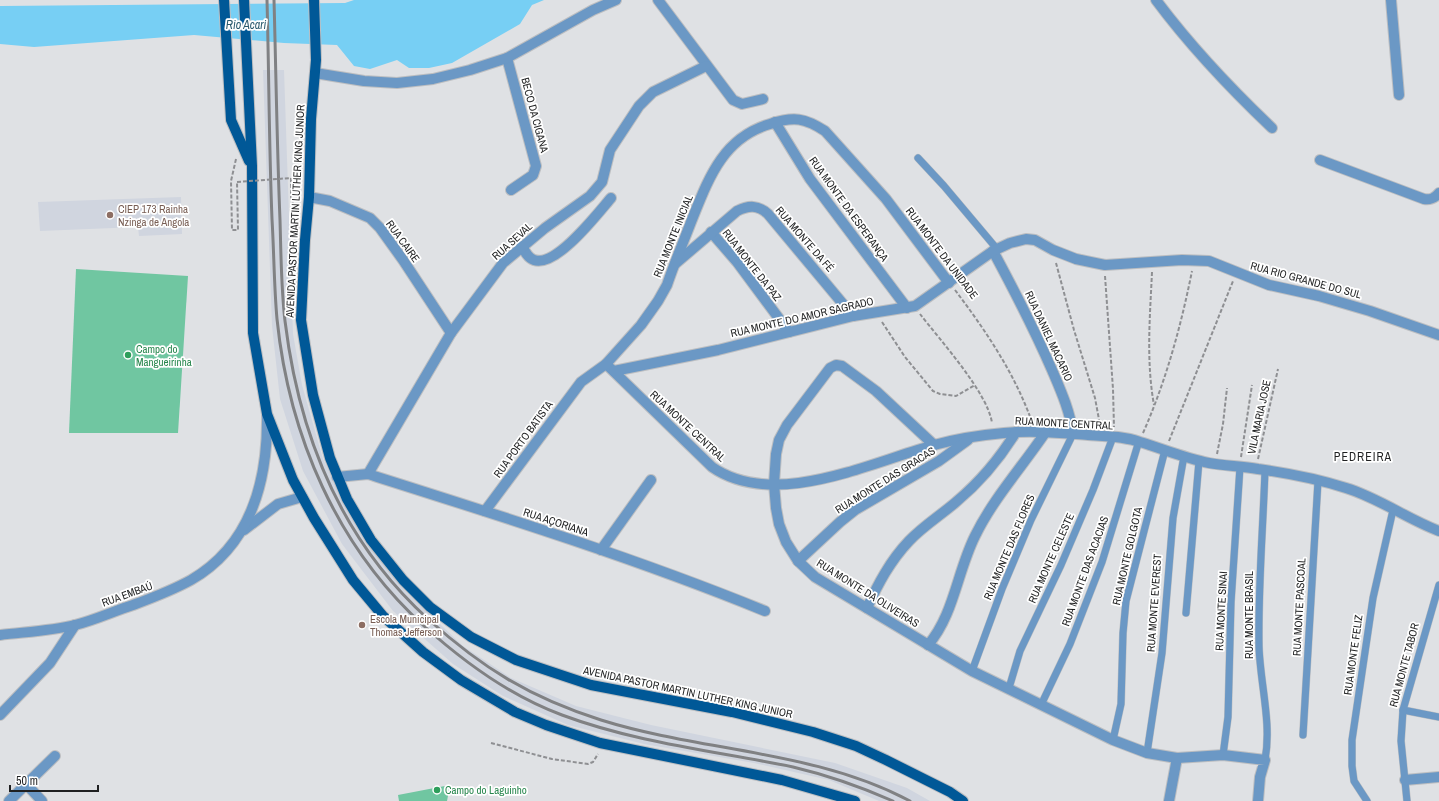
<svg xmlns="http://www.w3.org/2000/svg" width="1439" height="801" font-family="'Archivo Narrow',sans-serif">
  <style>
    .built { fill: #d0d5df }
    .green { fill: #70c6a1 }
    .water { fill: #77cff4 }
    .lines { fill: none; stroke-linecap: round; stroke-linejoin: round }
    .service-casing { stroke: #bcbec1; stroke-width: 8 }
    .minor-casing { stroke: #bcbec1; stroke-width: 12 }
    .tertiary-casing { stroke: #bcbec1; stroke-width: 12 }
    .primary-casing { stroke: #bcbec1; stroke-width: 12 }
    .path { stroke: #8e8f92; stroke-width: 2; stroke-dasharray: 4 2; stroke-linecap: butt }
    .service { stroke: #6b98c5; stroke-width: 7 }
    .minor { stroke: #6b98c5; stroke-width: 10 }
    .tertiary { stroke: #6b98c5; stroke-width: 10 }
    .primary { stroke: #005897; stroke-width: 10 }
    .rail { stroke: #808183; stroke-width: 3 }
    .path-bridge { stroke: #8e8f92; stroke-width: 2; stroke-dasharray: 4 2; stroke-linecap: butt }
    .education-dot { fill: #8d6e63; stroke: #fff; stroke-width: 1.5 }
    .leisure-dot { fill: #2e9e5b; stroke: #fff; stroke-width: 1.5 }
    .labels { text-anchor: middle; stroke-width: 3.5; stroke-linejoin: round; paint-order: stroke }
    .street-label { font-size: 11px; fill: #1f2021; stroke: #fff }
    .education-label { font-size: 11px; fill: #785e54; stroke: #fff; text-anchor: start }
    .leisure-label { font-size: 11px; fill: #27864d; stroke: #fff; text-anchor: start }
    .water-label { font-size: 12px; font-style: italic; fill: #29596d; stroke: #fff }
    .neighbourhood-label { font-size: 12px; letter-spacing: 1px; fill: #1f2021; stroke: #fff }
  </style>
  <rect width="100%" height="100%" fill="#dfe1e4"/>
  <!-- built -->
  <g class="built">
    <polygon points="263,70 284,70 293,334 302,385 323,459 356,524 404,590 463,646 511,678 576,706 651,725 835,763 907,788 930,801 879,801 829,780 754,763 644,744 568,725 503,696 453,664 393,611 342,544 303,471 280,399 272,326"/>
    <polygon points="181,197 182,234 139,236 138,227 40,231 38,202"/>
  </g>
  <!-- green -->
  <g class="green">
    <polygon points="76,269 188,276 178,433 69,433"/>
    <polygon points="450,785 447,801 399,801 398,795"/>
  </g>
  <!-- water -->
  <polygon class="water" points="354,0 544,0 532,5 520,24 452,63 429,68 409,68 397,60 370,69 354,66 337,45 284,43 194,35 34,47 0,44 0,6 345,3"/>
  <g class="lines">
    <!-- service casing -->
    <g class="service-casing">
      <g id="service">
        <polyline points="918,158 944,186 997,249"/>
        <path d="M 1265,470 C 1263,529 1258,587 1259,646 C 1260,683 1272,723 1265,760"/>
        <polyline points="1186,613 1199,461"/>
        <polyline points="972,671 1002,589 1031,520 1073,434"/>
        <polyline points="1009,688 1020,651 1061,565 1093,490 1113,437"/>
        <polyline points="1041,705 1070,644 1102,562 1139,441"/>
        <polyline points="1403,710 1439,717"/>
        <polyline points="1303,735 1318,481"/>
        <polyline points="1113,740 1121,704 1123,633 1126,601 1165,450"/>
        <polyline points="1147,753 1162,653 1173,518 1184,456"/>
        <polyline points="1223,755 1228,717 1231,602 1240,467"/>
        <polyline points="1367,801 1354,781 1352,766 1352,740 1373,598 1393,510"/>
        <polyline points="1407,801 1401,741 1403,710 1439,585"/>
      </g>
    </g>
    <!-- minor casing -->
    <g class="minor-casing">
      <g id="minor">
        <polyline points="658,0 733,100 742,104 763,99"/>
        <path d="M 1156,0 C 1191,47 1230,88 1272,128"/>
        <polyline points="1391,0 1399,95"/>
        <polyline points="507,58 536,166 533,175 511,190"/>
        <polyline points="315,73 364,81 397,83 433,79 470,70 507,58 593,10 616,0"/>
        <polyline points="775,122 810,179 907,308"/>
        <path d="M 1320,160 L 1424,199 C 1431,200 1435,198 1439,193"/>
        <polyline points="309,197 330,201 370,218 380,228 403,260 451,333"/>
        <polyline points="711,232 737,262 789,332"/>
        <path d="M 522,246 C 525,252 528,258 534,260 C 556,268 598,213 611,198"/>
        <path d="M 993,251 C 1014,290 1034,329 1052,370 C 1061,391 1070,411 1073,434"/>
        <path d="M 675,264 L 737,211 C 749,205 758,205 768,214 L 853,316"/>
        <path d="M 606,364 L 712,467 C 774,510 869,463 934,445 C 956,439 981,435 1004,433 C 1032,430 1060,433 1088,435 C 1105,436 1123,436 1140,442 C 1163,449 1185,458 1209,463 C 1225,466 1241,466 1258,469 C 1287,473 1318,479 1346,488 C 1379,498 1407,519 1439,531"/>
        <polyline points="614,371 718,350 853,316 915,306 993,251 1010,243 1026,239 1035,240 1053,250 1076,259 1105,265 1182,260 1209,261 1269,285 1319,296 1370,311 1439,335"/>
        <polyline points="934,445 876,391 842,366 836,365 830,368 787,425 779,440 776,454 774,484 776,508 779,524 786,542 798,561 815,577 972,671 1113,740 1147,753 1177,758 1223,755 1265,760 1260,777 1258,801"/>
        <polyline points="368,474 451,333 503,263 545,228 590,196 602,182 610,150 639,106 653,92 706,66"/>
        <path d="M 337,477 L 368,474 C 501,516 635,558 765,611"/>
        <path d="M 485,511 L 581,382 L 606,364 L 641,325 L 658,301 L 667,285 C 674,264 683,243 691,222 C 708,180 722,138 770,124 C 794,116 805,118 825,131 L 886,199 L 949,283"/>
        <polyline points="601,550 651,480"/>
        <polyline points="798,561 840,522 855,510 939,461 968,440"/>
        <path d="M 867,608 C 878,584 890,561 909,541 C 923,526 941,515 956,502 C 980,482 1000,458 1016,432"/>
        <path d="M 928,645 C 954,615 957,572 975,536 C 993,499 1022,467 1045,433"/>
        <polyline points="0,715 50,663 75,625"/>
        <polyline points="1405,780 1439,777"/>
        <polyline points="26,784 42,801"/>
        <polyline points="9,801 55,756"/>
        <polyline points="1169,801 1177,758"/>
      </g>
    </g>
    <!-- tertiary casing -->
    <g class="tertiary-casing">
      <g id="tertiary">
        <polyline points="244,530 278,504 302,497"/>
        <path d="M 0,635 C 24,632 51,631 75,625 C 95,620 114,611 133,605 C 152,598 173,590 191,580 C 251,545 268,480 267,415"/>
      </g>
    </g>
    <!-- primary casing -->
    <g class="primary-casing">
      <g id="primary">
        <polyline points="224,0 231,120 249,161"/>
        <polyline points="244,0 252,166 253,333 267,414 293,480 314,518 353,580 383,616 423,652 461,680 515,712 546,725 600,743 782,780 855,801"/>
        <polyline points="314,0 316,60 311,119 309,197 305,240 301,320 313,395 330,458 347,499 371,540 403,580 430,607 471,637 516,660 591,685 732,712 813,732 856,746 886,760 950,792 963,801"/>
      </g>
    </g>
    <!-- path -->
    <g class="path">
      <polyline points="236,159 231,181 232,230 238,230 237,182"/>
      <polyline points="291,178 291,199 297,212"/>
      <polyline points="1056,263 1074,330 1095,398 1100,425"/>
      <path d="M 1152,272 C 1150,316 1146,361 1154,405"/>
      <polyline points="1105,276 1113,389 1114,427"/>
      <path d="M 955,290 C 986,331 1015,374 1032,422"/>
      <path d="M 920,314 C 940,340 988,393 992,423"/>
      <polyline points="882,322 905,357 933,391 940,394 956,396 975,385"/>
      <path d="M 1143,433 C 1166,381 1181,326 1192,271"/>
      <polyline points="1169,441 1233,281"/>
      <polyline points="1217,454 1223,424 1227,388"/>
      <polyline points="1241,457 1252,385"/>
      <polyline points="1258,459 1278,369"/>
      <polyline points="491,743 552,759 588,764 593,762 598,754"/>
    </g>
    <!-- service -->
    <use href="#service" class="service"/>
    <!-- minor -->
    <use href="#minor" class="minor"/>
    <!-- tertiary -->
    <use href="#tertiary" class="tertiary"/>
    <!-- primary -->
    <use href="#primary" class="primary"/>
    <!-- rail -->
    <g class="rail">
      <path d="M 267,0 C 269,73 269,146 272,219 C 274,252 274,286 277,319 C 289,436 337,547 424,626 C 465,663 510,696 562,715 C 637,743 715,751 793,767 C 827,775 861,787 893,801"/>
      <path d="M 274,0 C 276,73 277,147 280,220 C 281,253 281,287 285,321 C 299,436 341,540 428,619 C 482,668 531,698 601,720 C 703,752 814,750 910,801"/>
    </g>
    <!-- path-bridge -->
    <polyline class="path-bridge" points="237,182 291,178"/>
  </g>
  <!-- markers -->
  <g class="education-dot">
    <circle cx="110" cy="215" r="4"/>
    <circle cx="362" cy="625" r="4"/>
  </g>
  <g class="leisure-dot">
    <circle cx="128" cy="355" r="4"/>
    <circle cx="437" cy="790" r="4"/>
  </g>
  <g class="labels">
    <!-- street labels -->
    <g class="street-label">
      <text transform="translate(535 115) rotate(75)" y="4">BECO DA CIGANA</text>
      <text transform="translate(849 209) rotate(54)" y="4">RUA MONTE DA ESPERANÇA</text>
      <text transform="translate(295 211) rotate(-87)" y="4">AVENIDA PASTOR MARTIN LUTHER KING JUNIOR</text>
      <text transform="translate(673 236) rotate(-68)" y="4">RUA MONTE INICIAL</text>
      <text transform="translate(805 239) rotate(49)" y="4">RUA MONTE DA FÉ</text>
      <text transform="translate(403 241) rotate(54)" y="4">RUA CAIRE</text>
      <text transform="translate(512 241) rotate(-42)" y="4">RUA SEVAL</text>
      <text transform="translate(942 253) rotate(53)" y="4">RUA MONTE DA UNIDADE</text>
      <text transform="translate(752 265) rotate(52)" y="4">RUA MONTE DA PAZ</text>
      <text transform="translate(1306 280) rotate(15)" y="4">RUA RIO GRANDE DO SUL</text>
      <text transform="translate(802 317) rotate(-13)" y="4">RUA MONTE DO AMOR SAGRADO</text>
      <text transform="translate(1049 336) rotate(65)" y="4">RUA DANIEL MACARIO</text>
      <text transform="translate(1259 417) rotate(-78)" y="4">VILA MARIA JOSE</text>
      <text transform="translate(1064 423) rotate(3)" y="4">RUA MONTE CENTRAL</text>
      <text transform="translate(688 426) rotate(43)" y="4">RUA MONTE CENTRAL</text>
      <text transform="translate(523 439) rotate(-54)" y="4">RUA PORTO BATISTA</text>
      <text transform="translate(885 480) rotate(-32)" y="4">RUA MONTE DAS GRACAS</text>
      <text transform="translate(556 522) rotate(18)" y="4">RUA AÇORIANA</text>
      <text transform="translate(1009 547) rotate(-67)" y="4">RUA MONTE DAS FLORES</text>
      <text transform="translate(1127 556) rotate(-77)" y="4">RUA MONTE GOLGOTA</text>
      <text transform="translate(1051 558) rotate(-66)" y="4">RUA MONTE CELESTE</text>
      <text transform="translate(1085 571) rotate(-70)" y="4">RUA MONTE DAS ACACIAS</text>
      <text transform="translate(868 593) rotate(32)" y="4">RUA MONTE DA OLIVEIRAS</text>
      <text transform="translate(127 594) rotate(-20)" y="4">RUA EMBAÚ</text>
      <text transform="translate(1154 603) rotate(-86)" y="4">RUA MONTE EVEREST</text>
      <text transform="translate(1299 607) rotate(-87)" y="4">RUA MONTE PASCOAL</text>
      <text transform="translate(1221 611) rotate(-87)" y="4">RUA MONTE SINAI</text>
      <text transform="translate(1249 615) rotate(-90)" y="4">RUA MONTE BRASIL</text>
      <text transform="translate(1353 655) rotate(-82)" y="4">RUA MONTE FELIZ</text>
      <text transform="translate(1404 665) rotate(-75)" y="4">RUA MONTE TABOR</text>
      <text transform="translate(688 692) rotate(12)" y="4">AVENIDA PASTOR MARTIN LUTHER KING JUNIOR</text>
    </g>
    <!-- education labels -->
    <g class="education-label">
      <text x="118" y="213">CIEP 173 Rainha<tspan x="118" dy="13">Nzinga de Angola</tspan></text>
      <text x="370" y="623">Escola Municipal<tspan x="370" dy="13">Thomas Jefferson</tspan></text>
    </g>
    <!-- leisure labels -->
    <g class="leisure-label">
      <text x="136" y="353">Campo do<tspan x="136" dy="13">Mangueirinha</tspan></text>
      <text x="445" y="794">Campo do Laguinho</text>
    </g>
    <!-- water labels -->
    <g class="water-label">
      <text x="246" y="29">Rio Acari</text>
    </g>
    <!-- neighbourhood labels -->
    <g class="neighbourhood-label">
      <text x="1363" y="461">PEDREIRA</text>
    </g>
  </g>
  <!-- scale -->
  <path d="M10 785v6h88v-6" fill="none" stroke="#1f2021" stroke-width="2"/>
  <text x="16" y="785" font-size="12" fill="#1f2021" stroke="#ffffff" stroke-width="3" paint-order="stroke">50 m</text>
</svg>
